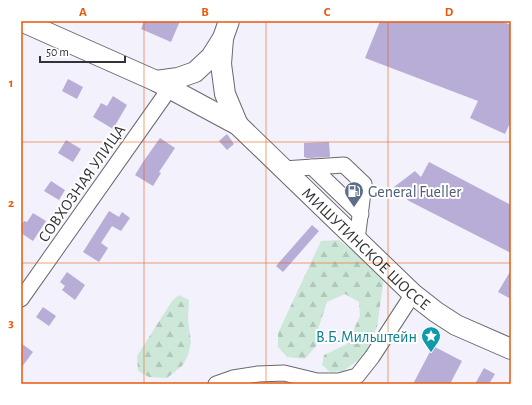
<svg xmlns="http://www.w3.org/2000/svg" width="532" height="405" font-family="'Alegreya Sans',sans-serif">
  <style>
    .forest { fill: url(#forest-firs) }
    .building { fill: #b8add6 }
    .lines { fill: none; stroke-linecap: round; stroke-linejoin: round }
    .minor-casing { stroke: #6a6871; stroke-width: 17 }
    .major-casing { stroke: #6a6871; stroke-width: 22 }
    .minor { stroke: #fff; stroke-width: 15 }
    .major { stroke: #fff; stroke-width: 20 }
    .grid { fill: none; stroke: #e8590c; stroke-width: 1; stroke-opacity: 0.55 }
    .labels { text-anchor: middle; stroke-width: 4; stroke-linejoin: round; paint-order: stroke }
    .street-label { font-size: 16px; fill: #333237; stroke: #fff }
    .service-label { font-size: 16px; fill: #4e5e75; stroke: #fff; text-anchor: start }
    .culture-label { font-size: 16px; fill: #0d838f; stroke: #fff; text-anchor: end }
    .neatline { fill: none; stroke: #e8590c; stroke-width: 1.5 }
    .grid-label { font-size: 13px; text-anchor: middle; font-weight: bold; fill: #e8590c }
  </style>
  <defs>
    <pattern id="forest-firs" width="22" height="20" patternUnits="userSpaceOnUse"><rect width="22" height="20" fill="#cde8d8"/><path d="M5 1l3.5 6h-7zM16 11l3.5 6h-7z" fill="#b0c7ba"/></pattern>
  </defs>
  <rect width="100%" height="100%" fill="#f3f1fc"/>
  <!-- forest -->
  <g class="forest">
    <polygon points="339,240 384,277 377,327 363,357 343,371 330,372 322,365 324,355 347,344 360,316 359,302 345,294 327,302 319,326 316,346 305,359 287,357 278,347 278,333 321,241"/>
    <polygon points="179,295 189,300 188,319 191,342 188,355 183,365 167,378 149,377 138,371 137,356 172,301"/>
  </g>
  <!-- building -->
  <g class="building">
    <polygon points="144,21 180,21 171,42 141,29"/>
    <polygon points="380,21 501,21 511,25 511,121 505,134 470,118 478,101 365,58"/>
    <polygon points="68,79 83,87 77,99 62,91"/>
    <polygon points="113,96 127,105 113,129 93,117 101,103 107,106"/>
    <polygon points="227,134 234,144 227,150 219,141"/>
    <polygon points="160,138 175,148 159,172 161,173 153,186 135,175 143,162"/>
    <polygon points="66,140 81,149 73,162 58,153"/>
    <polygon points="329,142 330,156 329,157 307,158 304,157 304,143"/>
    <polygon points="429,162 511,205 511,253 409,201 394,187 415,171 421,177"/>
    <polygon points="51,181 65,190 59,200 44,191"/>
    <polygon points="109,211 119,217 122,212 130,218 121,231 112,226 101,243 108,248 99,262 83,252"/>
    <polygon points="33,213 46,221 33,241 21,233 21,226 24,221 27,222"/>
    <polygon points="312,225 319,231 283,272 276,266"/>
    <polygon points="511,270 511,299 498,292"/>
    <polygon points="67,272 85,285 75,300 62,290 65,286 60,282"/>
    <polygon points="43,307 56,316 49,326 36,317"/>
    <polygon points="21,343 33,352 21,368"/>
    <polygon points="433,346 462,361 450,384 413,384"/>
    <polygon points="484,368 495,374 489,384 475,384"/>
  </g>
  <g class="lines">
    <!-- minor casing -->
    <g class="minor-casing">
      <g id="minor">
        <polyline points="312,167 361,214"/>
        <polyline points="283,169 344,165 364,184 357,240"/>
        <polyline points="21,299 170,88"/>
        <polyline points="216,384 233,378 258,374 284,373 317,381 339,381 357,376 372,357 413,294"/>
      </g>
    </g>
    <!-- major casing -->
    <g class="major-casing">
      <g id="major">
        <path id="s1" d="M 21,21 L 156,81 L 238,125 L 413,294 L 436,312 L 456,325 L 511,349"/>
        <polyline points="229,21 223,38 221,64 225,94 238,125"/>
        <polyline points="156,81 178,78 195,72 211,57 223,38"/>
      </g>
    </g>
    <!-- minor -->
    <use href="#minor" class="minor"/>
    <!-- major -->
    <use href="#major" class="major"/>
  </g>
  <!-- grid -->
  <path class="grid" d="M 144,21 L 144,384M 266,21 L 266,384M 388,21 L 388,384M 21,142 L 511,142M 21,263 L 511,263"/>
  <!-- icons -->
  <defs>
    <g id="fuel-pin" transform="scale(1)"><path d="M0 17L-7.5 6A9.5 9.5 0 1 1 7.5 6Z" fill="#5c6f8a" stroke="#fff"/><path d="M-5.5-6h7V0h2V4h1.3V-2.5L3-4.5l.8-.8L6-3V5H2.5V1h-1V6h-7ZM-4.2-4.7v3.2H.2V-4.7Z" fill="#fff"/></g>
    <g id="sight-pin" transform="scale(1)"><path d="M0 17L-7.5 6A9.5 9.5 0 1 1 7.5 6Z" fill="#0f9aa8" stroke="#fff"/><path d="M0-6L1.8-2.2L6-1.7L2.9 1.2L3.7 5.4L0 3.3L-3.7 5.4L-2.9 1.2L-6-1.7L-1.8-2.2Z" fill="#fff"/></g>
  </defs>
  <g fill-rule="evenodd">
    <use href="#fuel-pin" x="354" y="191"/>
    <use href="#sight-pin" x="431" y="336"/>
  </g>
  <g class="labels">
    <!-- street labels -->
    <g class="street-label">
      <text transform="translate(81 183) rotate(-55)" y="6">СОВХОЗНАЯ УЛИЦА</text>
      <text dy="6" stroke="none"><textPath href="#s1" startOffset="419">МИШУТИНСКОЕ ШОССЕ</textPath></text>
    </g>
    <!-- service labels -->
    <g class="service-label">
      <text x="368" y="197">General Fueller</text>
    </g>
    <!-- culture labels -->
    <g class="culture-label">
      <text x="417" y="342">В.Б.Мильштейн</text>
    </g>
  </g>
  <!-- border -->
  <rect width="532" height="405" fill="none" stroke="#ffffff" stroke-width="44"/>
  <!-- scale -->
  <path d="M40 56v6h85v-6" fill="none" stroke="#333237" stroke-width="2"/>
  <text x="46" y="56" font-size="12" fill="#333237" stroke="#ffffff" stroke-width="3" paint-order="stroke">50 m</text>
  <rect x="22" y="22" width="488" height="361" class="neatline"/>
  <g class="grid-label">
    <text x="83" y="16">A</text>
    <text x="205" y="16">B</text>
    <text x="327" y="16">C</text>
    <text x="449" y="16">D</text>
    <text x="11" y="87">1</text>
    <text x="11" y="207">2</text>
    <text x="11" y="327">3</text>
  </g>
</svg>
